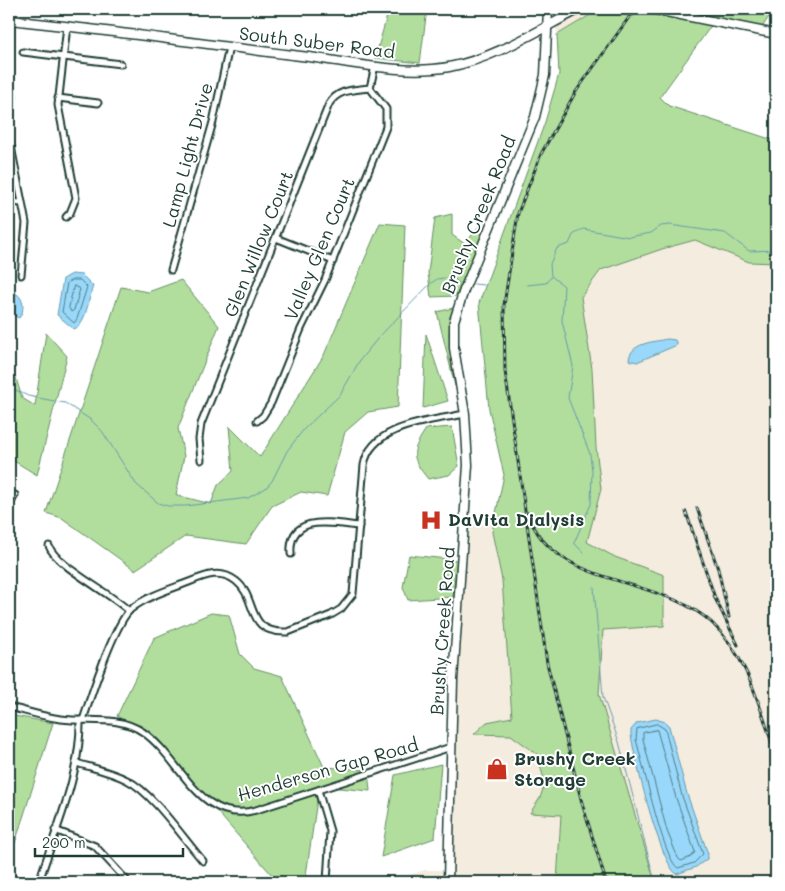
<svg xmlns="http://www.w3.org/2000/svg" width="785" height="891" font-family="Mali,sans-serif">
  <style>
    .built { fill: #f4ecde }
    .green { fill: #b1de9d; stroke: #688e68 }
    .water { fill: #99d8fa; stroke: #689aab }
    .lines { fill: none; stroke-linecap: round; stroke-linejoin: round }
    .shore { stroke: #507b83; stroke-width: 1 }
    .stream { stroke: #689aab; stroke-width: 1 }
    .street-casing { stroke: #1f3d34; stroke-width: 9 }
    .secondary-casing { stroke: #1f3d34; stroke-width: 11 }
    .street { stroke: #fff; stroke-width: 5 }
    .secondary { stroke: #fff; stroke-width: 8 }
    .rail-casing { stroke: #1f3d34; stroke-width: 3 }
    .rail { stroke: #fff; stroke-width: 1; stroke-dasharray: 4; stroke-linecap: butt }
    .labels { text-anchor: middle; stroke-width: 4; stroke-linejoin: round; paint-order: stroke }
    .street-label { font-size: 18px; fill: #1f3d34; stroke: #fff }
    .poi-label { font-size: 18px; font-weight: bold; fill: #1f3d34; stroke: #fff; text-anchor: start }
  </style>
  <rect width="100%" height="100%" fill="#fff"/>
  <filter id="ink" filterUnits="userSpaceOnUse"><feTurbulence type="fractalNoise" baseFrequency=".02" numOctaves="2"/><feDisplacementMap in="SourceGraphic" scale="10" xChannelSelector="R" yChannelSelector="G"/><feConvolveMatrix kernelMatrix="1 2 1 2 8 2 1 2 1" color-interpolation-filters="sRGB"/></filter>
  <g filter="url(#ink)">
    <!-- built -->
    <g class="built">
      <polygon points="554,9 600,9 557,35"/>
      <polygon points="695,240 749,262 776,263 776,882 655,882 599,694 600,643 615,557 587,542 601,489 581,297 601,270 662,249"/>
      <polygon points="494,523 492,532 502,580 512,717 487,722 475,734 511,735 537,754 545,783 540,798 530,813 562,814 557,882 452,881 458,653 470,525"/>
      <polygon points="425,870 445,870 445,882 388,882"/>
    </g>
    <!-- green -->
    <g class="green">
      <polygon points="389,9 427,9 420,63 375,58"/>
      <polygon points="600,9 630,9 625,15 633,17 639,9 774,9 761,29 713,23 660,97 669,106 776,141 776,263 749,262 695,240 662,249 601,270 581,297 592,369 596,447 601,489 587,542 615,557 664,575 664,626 603,630 599,694 655,882 557,882 561,815 530,813 540,798 545,783 537,754 511,735 474,734 487,722 512,717 502,580 492,532 504,475 489,409 479,303 545,122 559,74 557,35"/>
      <polygon points="452,214 452,235 465,244 479,226 484,232 456,296 431,297 428,273 435,218"/>
      <polygon points="380,223 405,225 398,407 368,412 345,432 327,496 301,492 272,506 246,544 186,536 135,570 62,518 46,513 121,287 148,292 181,280 219,326 178,428 184,456 176,495 211,504 218,485 233,471 229,426 260,457 324,355"/>
      <polygon points="453,308 449,334 455,386 437,312"/>
      <polygon points="46,333 67,356 37,475 9,458 9,368 16,378 22,398 35,406"/>
      <polygon points="426,334 448,401 423,408"/>
      <path d="M 452,427 L 459,466 L 449,475 L 428,479 C 410,457 411,452 426,429 Z"/>
      <polygon points="409,555 457,560 453,597 408,600 403,587"/>
      <polygon points="211,613 229,615 240,654 254,668 282,676 324,767 368,770 370,791 319,786 305,882 278,882 157,742 117,716 154,638"/>
      <polygon points="9,715 53,723 9,862"/>
      <polygon points="441,764 435,838 381,857 395,775"/>
    </g>
    <!-- water -->
    <g class="water">
      <path d="M 72,274 L 82,275 L 93,286 C 89,297 86,325 74,329 L 57,315 L 63,279 Z"/>
      <path d="M 11,294 L 17,294 C 24,299 25,311 19,318 L 9,313 L 9,296 Z"/>
      <path d="M 667,339 L 675,340 L 677,345 L 637,362 L 629,360 C 630,343 653,342 667,339 Z"/>
      <path d="M 656,719 L 665,722 L 669,726 L 687,794 L 708,854 L 707,859 L 696,867 L 677,874 C 661,866 634,757 631,735 L 631,730 L 637,723 Z"/>
    </g>
    <g class="lines">
      <!-- shore -->
      <g class="shore">
        <polygon points="73,280 80,280 87,287 77,319 74,323 62,312 67,283"/>
        <polygon points="74,286 80,289 74,310 71,312 69,308"/>
        <path d="M 657,724 L 665,729 L 682,796 L 703,854 L 694,863 L 678,868 C 663,859 643,762 636,740 L 637,729 Z"/>
        <polygon points="657,730 676,798 695,852 691,857 681,861 678,858 667,831 643,739 643,733"/>
      </g>
      <!-- stream -->
      <g class="stream">
        <polyline points="474,284 484,285"/>
        <polyline points="527,285 546,283 551,277"/>
        <polyline points="9,387 28,396 65,403 91,420 102,431 136,484 158,503 168,506 186,506 248,498 266,488 272,481 287,451 304,429 340,395 360,360 378,338 430,284 437,279 452,277 459,283"/>
        <polyline points="584,553 574,543 591,504 592,471 590,454 568,398 573,366 562,321 564,286 551,276 550,264 557,248 569,244 573,235 583,229 629,237 651,233 661,226 670,225 725,233 749,251 776,250"/>
        <polyline points="594,587 603,697 619,742 655,882"/>
      </g>
      <!-- street casing -->
      <g class="street-casing">
        <g id="street">
          <polyline points="23,52 121,64"/>
          <polyline points="9,96 13,97"/>
          <polyline points="58,98 98,103"/>
          <polyline points="9,136 26,223 21,275"/>
          <polyline points="9,202 22,203"/>
          <polyline points="66,217 70,213 76,198 58,105 67,26"/>
          <polyline points="276,238 333,261"/>
          <polyline points="171,270 213,122 229,47"/>
          <polyline points="257,421 263,416 271,403 301,329 325,280 386,127 386,109 370,88"/>
          <path d="M 201,460 L 199,439 L 201,424 L 329,104 C 338,89 354,90 370,88 L 375,66"/>
          <polyline points="9,506 15,495"/>
          <path d="M 49,546 C 55,565 112,594 129,611"/>
          <path d="M 291,554 C 288,513 331,523 359,526"/>
          <path d="M 9,707 C 26,711 44,717 61,719 C 90,723 118,715 143,732 C 181,758 200,826 256,810 L 451,747"/>
          <path d="M 83,720 C 91,696 114,624 131,609 C 147,596 171,589 189,582 C 206,575 221,569 236,581 C 259,599 244,634 288,632 L 331,615 L 341,609 L 353,594 L 364,465 C 371,424 432,421 465,414"/>
          <path d="M 76,763 C 93,768 111,772 127,780 C 153,793 183,838 203,861"/>
          <polyline points="318,790 330,831 327,882"/>
          <polyline points="55,830 95,846 128,882"/>
          <path d="M 39,882 C 55,830 81,775 80,720"/>
        </g>
      </g>
      <!-- secondary casing -->
      <g class="secondary-casing">
        <g id="secondary">
          <polyline points="651,9 776,34"/>
          <path d="M 9,20 C 109,30 209,45 309,57 C 354,63 404,75 449,67 C 496,58 538,30 580,9"/>
          <polyline points="448,882 453,680 468,465 465,414 454,348 454,321 464,290 535,117 545,75 548,9"/>
        </g>
      </g>
      <!-- street -->
      <use href="#street" class="street"/>
      <!-- secondary -->
      <use href="#secondary" class="secondary"/>
      <!-- rail casing -->
      <g class="rail-casing">
        <g id="rail">
          <polyline points="697,508 718,569 729,617"/>
          <polyline points="686,512 715,598 738,645"/>
          <path d="M 528,513 C 552,589 660,574 712,623 C 749,658 760,709 776,755"/>
          <polyline points="606,882 582,803 547,663 505,371 504,305 518,213 541,154 575,93 635,9"/>
        </g>
      </g>
      <!-- rail -->
      <use href="#rail" class="rail"/>
    </g>
  </g>
  <!-- icons -->
  <defs>
    <g id="hospital-bare" transform="scale(1.725)"><path d="M-5-5h3v3.5h4V-5h3V5h-3V1.5h-4V5h-3Z" fill="#c8321e" stroke="#fff" stroke-width="2.5" paint-order="stroke"/></g>
    <g id="shop-bare" transform="scale(1.725)"><path d="M-5-2.5h2.3a2.7 3.5 0 0 1 5.4 0H5L5.5 6h-11ZM-1.5-2.5h3a1.5 2.3 0 0 0-3 0Z" fill="#c8321e" stroke="#fff" stroke-width="2.5" paint-order="stroke"/></g>
  </defs>
  <g fill-rule="evenodd">
    <use href="#hospital-bare" x="431" y="520"/>
    <use href="#shop-bare" x="497" y="769"/>
  </g>
  <g class="labels">
    <!-- street labels -->
    <g class="street-label">
      <text transform="translate(317 43) rotate(7)" y="6">South Suber Road</text>
      <text transform="translate(188 155) rotate(-75)" y="6">Lamp Light Drive</text>
      <text transform="translate(479 215) rotate(-68)" y="6">Brushy Creek Road</text>
      <text transform="translate(259 244) rotate(-68)" y="6">Glen Willow Court</text>
      <text transform="translate(320 249) rotate(-67)" y="6">Valley Glen Court</text>
      <text transform="translate(443 631) rotate(-86)" y="6">Brushy Creek Road</text>
      <text transform="translate(328 770) rotate(-16)" y="6">Henderson Gap Road</text>
    </g>
    <!-- poi labels -->
    <g class="poi-label">
      <text x="448" y="526">DaVita Dialysis</text>
      <text x="514" y="765">Brushy Creek<tspan x="514" dy="21">Storage</tspan></text>
    </g>
  </g>
  <!-- margin -->
  <rect width="785" height="891" fill="none" stroke="#fff" stroke-width="30"/>
  <rect x="15" y="15" width="755" height="861" fill="none" stroke="#1f3d34" stroke-width="2" filter="url(#ink)"/>
  <!-- scale -->
  <path d="M35 848v8h148v-8" fill="none" stroke="#1f3d34" stroke-width="2.5"/>
  <text x="42" y="848" font-size="15" fill="#1f3d34" stroke="#ffffff" stroke-width="4" paint-order="stroke">200 m</text>
</svg>
